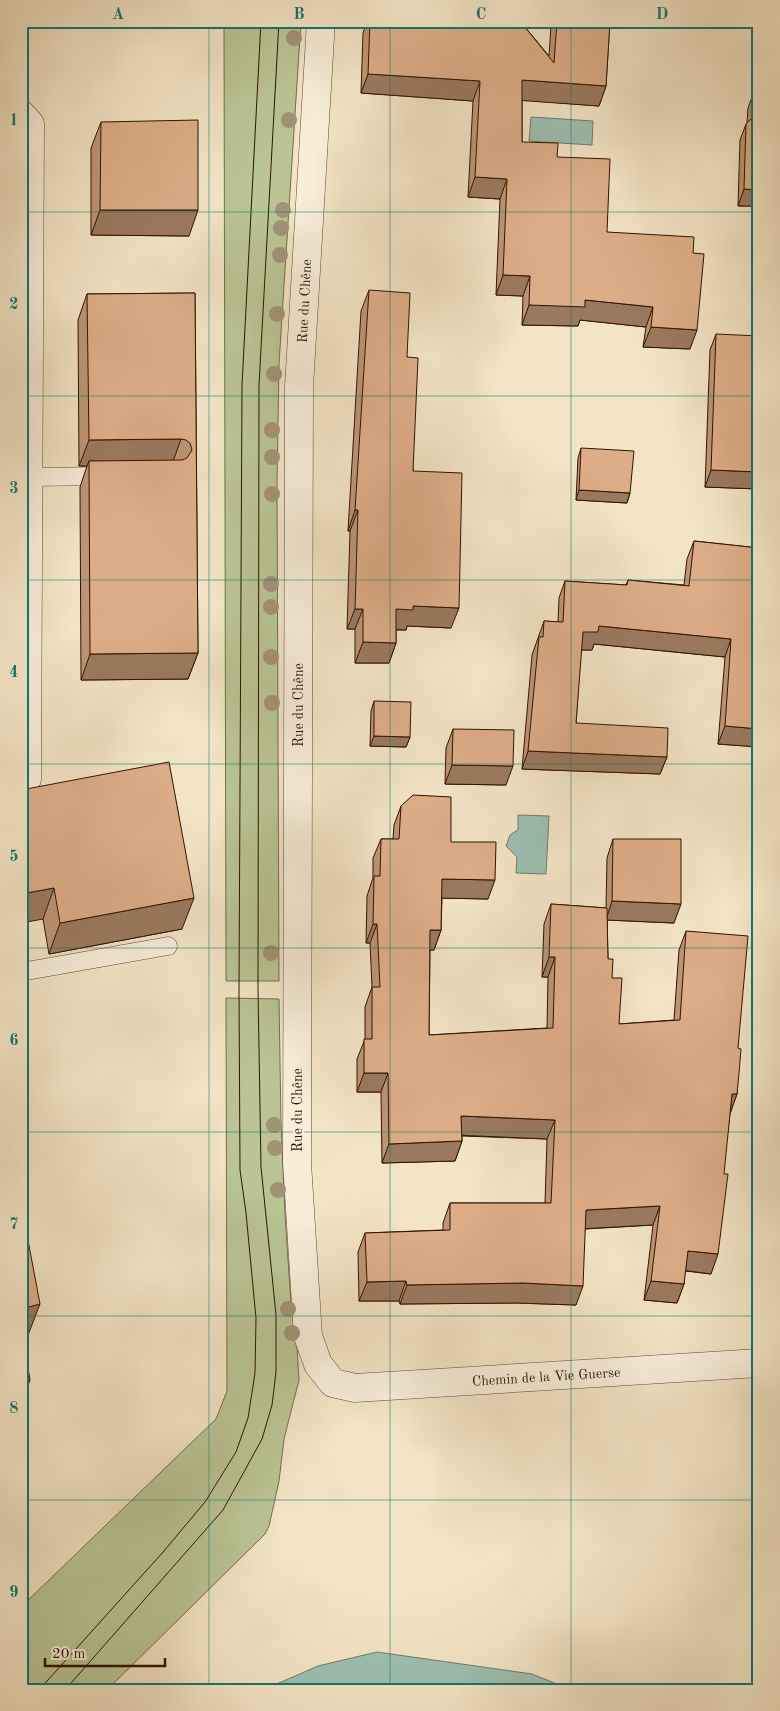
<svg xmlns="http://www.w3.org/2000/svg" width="780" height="1711" font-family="'Old Standard TT',serif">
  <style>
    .green { fill: #bac495; stroke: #746c4c }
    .water { fill: #9cbfb1; stroke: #707a6b }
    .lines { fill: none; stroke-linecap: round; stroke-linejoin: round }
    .service-casing { stroke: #5f4733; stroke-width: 19 }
    .minor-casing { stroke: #5f4733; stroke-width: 29 }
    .service { stroke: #f7edd9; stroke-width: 18 }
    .minor { stroke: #f7edd9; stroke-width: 28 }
    .tram { stroke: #2e1302; stroke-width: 1 }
    .tree { fill: #a19376 }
    .wall { fill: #be9574; stroke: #2e1302 }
    .shaded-wall { fill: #9b795e; stroke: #2e1302 }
    .building { fill: #ddad87; stroke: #2e1302 }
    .grid { fill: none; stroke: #0f766e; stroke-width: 1; stroke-opacity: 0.55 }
    .labels { text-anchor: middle; stroke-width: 4; stroke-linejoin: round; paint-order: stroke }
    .street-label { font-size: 14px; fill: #2e1302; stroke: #f7edd9 }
    .neatline { fill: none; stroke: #0f766e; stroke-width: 2 }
    .grid-label { font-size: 16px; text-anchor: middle; font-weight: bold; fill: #0f766e }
  </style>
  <rect width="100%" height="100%" fill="#f2e4c5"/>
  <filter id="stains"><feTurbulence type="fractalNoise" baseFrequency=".004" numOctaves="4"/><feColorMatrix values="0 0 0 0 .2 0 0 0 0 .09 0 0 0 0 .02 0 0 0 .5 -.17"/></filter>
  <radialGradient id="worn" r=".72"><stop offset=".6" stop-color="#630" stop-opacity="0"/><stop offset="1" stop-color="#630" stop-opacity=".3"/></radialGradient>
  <!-- green -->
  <g class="green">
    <polygon points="224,21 301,21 279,364 277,482 279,981 226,981"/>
    <polygon points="226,998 279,999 281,1123 285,1215 291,1304 296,1331 299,1380 284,1439 279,1481 269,1526 265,1534 107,1690 21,1690 21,1607 216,1419 227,1391"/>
  </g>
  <!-- water -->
  <g class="water">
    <polygon points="531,117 593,121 592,145 529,141"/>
    <polygon points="518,815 549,816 546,874 516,873 517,857 506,846 510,835 518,830"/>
    <polygon points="377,1652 532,1674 572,1690 263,1690 318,1666"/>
  </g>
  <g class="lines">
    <!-- service casing -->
    <g class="service-casing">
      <g id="service">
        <polyline points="29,477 106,476"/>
        <polyline points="21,972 168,946"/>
      </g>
    </g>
    <!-- minor casing -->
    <g class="minor-casing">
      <g id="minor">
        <path id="s1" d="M 321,21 L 299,387 L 297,1163 L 308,1336 L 318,1364 L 333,1383 L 355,1388 L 759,1363"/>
        <polyline points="21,114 30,124 27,779 21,779"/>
      </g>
    </g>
    <!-- service -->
    <use href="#service" class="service"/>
    <!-- minor -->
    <use href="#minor" class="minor"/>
    <!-- tram -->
    <g class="tram">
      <polyline points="39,1690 164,1551 205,1502 236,1452 248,1418 255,1373 256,1318 246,1213 240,1170 239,990 242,385 261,21"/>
      <polyline points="65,1690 223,1510 262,1439 272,1405 276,1372 276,1315 261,1167 258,989 259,385 279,21"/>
    </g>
  </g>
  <!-- trees -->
  <g class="tree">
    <circle cx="294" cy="38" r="8"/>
    <circle cx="289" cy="120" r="8"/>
    <circle cx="283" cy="210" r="8"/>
    <circle cx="281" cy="228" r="8"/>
    <circle cx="280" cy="255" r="8"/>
    <circle cx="277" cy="314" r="8"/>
    <circle cx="274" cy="374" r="8"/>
    <circle cx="272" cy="430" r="8"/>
    <circle cx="272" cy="457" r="8"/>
    <circle cx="272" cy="494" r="8"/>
    <circle cx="271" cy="584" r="8"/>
    <circle cx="271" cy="607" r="8"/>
    <circle cx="271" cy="657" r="8"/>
    <circle cx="272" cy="703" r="8"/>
    <circle cx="271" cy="953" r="8"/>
    <circle cx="274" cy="1125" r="8"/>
    <circle cx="275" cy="1148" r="8"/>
    <circle cx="278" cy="1190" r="8"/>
    <circle cx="288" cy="1309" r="8"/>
    <circle cx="292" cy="1333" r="8"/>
  </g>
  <!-- wall -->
  <g class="wall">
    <polygon points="367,21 520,21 549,56 551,26 553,21 610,21 606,86 599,106 522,100 522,142 557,157 607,232 693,253 690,349 643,347 646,327 580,320 578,326 522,325 523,296 496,295 500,199 468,197 473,101 361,93 363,33"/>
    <polygon points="754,92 759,206 738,206 740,140 746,124 747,123 748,108"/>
    <polygon points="101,122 189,236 91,235 91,148"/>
    <polygon points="369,290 407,357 413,471 451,628 407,626 406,630 396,630 396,643 389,663 355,663 355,629 347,629 350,531 348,531 361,311"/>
    <polygon points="195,293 198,653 188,679 81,680 80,487 87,466 79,466 78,320 87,294"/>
    <polygon points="716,334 759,489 705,487 710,350"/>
    <polygon points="581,448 630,493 627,503 576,500 578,458"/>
    <polygon points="694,541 759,548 759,747 718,744 725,657 594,644 592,650 581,650 576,723 667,757 660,774 522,769 532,655 544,621 558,622 559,598 565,581 626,585 628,580 684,585 687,559"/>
    <polygon points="374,701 410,737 406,747 370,746 371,711"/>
    <polygon points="453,729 506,785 445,784 446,748"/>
    <polygon points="21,790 182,929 49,954"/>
    <polygon points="401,806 451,842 488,899 442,898 441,930 434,950 430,950 429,1035 547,1028 548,977 542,977 544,924 551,904 606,908 607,858 613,839 674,923 607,920 608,959 612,978 619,1024 674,1020 679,950 686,931 738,1048 737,1094 730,1113 711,1274 685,1271 684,1284 677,1303 644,1300 653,1225 585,1229 576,1305 516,1303 400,1304 399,1301 359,1301 358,1252 365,1233 443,1230 443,1223 450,1203 545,1203 547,1139 462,1136 462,1141 455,1161 382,1163 381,1092 357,1092 357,1059 365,1039 365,1007 372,987 370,943 366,943 367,896 373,878 373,858 381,839 393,839 394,825"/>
  </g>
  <!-- shaded-wall -->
  <g class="shaded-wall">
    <polygon points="368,74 480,81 473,101 361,93"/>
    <polygon points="522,80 606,86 599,106 515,100"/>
    <polygon points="475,177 507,179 500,199 468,197"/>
    <polygon points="744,189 759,190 759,206 738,206"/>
    <polygon points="100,210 198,210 189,236 91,235"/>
    <polygon points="503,275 530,276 523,296 496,295"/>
    <polygon points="585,300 653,307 646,327 580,320 578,326 522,325 529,305"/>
    <polygon points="651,327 697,330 690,349 643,347"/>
    <polygon points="181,439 172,464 89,461 87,466 79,466 89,440"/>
    <polygon points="711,470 759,472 759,489 705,487"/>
    <polygon points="579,490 630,493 627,503 576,500"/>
    <polygon points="355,510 358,510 350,531 348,531"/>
    <polygon points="413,606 459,608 451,628 407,626 406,630 389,629 396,609"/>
    <polygon points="355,609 363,609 355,629 347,629"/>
    <polygon points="599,626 731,639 725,657 594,644 592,650 576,650 583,632"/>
    <polygon points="363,642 396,643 389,663 355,663"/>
    <polygon points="198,653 188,679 81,680 90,654"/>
    <polygon points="725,726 759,729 759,747 718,744"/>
    <polygon points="374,736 410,737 406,747 370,746"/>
    <polygon points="528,751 667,757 660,774 522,769"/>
    <polygon points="452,765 513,766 506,785 445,784"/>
    <polygon points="442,879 495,880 488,899 435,898"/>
    <polygon points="54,888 43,919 21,923 21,894"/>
    <polygon points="194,898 182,929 49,954 60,923"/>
    <polygon points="612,901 681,904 674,923 606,920"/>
    <polygon points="373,924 377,924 370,943 366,943"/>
    <polygon points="430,930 441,930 434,950 423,950"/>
    <polygon points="549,957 555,957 548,977 542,977"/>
    <polygon points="364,1073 388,1073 381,1092 357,1092"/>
    <polygon points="732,1094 737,1094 730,1114"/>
    <polygon points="461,1116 555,1120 547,1139 454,1135"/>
    <polygon points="462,1141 455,1161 382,1163 389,1144"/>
    <polygon points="660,1206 653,1225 579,1229 586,1210"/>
    <polygon points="688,1251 718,1254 711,1274 681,1270"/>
    <polygon points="406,1281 399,1301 359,1301 367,1282"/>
    <polygon points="651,1281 684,1284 677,1303 644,1300"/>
    <polygon points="523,1283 583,1286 576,1305 516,1303 400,1304 407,1285"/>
    <polygon points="40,1304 28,1335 21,1337 21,1309"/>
    <polygon points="30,1380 21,1405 21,1382"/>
  </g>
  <!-- building -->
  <g class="building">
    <polygon points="370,21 520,21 554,63 557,21 610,21 606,86 522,80 522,142 558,143 557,157 610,159 607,232 694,237 693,253 704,254 697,330 651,327 653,307 585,300 585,307 529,305 530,276 503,275 507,179 475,177 480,81 368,74"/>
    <polygon points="754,92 759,92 759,190 744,189 746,124 753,117"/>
    <polygon points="198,120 198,210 100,210 101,122"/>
    <polygon points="369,290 410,293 407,357 418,358 413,471 462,473 459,608 413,606 413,610 396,609 396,643 363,642 363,609 355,609 358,510 355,510"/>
    <polygon points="195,293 198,653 90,654 89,461 182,460 187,458 192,450 190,443 186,440 181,439 89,440 87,294"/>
    <polygon points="716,334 759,336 759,472 711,470"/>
    <polygon points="581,448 634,451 630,493 579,490"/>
    <polygon points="694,541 759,548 759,729 725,726 731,639 599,626 598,632 583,632 576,723 668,728 667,757 528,751 539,637 543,637 544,621 563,622 565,581 627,585 628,580 689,586"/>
    <polygon points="374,701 411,702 410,737 374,736"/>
    <polygon points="453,729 514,730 513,766 452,765"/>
    <polygon points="169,762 194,898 60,923 54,888 21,894 21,790"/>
    <polygon points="413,795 451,797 451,842 496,842 495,880 442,879 441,930 430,930 429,1035 553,1028 555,957 549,957 551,904 607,908 608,959 613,959 612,978 622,978 619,1024 680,1020 686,931 748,936 738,1048 741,1049 739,1073 737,1094 732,1094 724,1174 728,1174 718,1254 688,1251 684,1284 651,1281 660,1206 586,1210 583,1286 523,1283 407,1285 406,1281 367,1282 365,1233 450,1230 450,1203 551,1203 555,1120 461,1116 462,1141 389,1144 388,1073 364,1073 364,1039 372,1039 372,987 380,987 377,924 373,924 374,876 380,876 381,839 399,839 401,806"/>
    <polygon points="613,839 681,839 681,904 612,901"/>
    <polygon points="21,1203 40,1304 21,1309"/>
    <polygon points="21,1325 30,1380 21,1382"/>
  </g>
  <!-- grid -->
  <path class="grid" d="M 209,21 L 209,1690M 390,21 L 390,1690M 571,21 L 571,1690M 21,212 L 759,212M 21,396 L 759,396M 21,580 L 759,580M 21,764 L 759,764M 21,948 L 759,948M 21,1132 L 759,1132M 21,1316 L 759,1316M 21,1500 L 759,1500"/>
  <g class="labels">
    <!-- street labels -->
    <g class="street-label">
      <text transform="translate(304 301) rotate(-87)" y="5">Rue du Chêne</text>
      <text transform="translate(298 705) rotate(-90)" y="5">Rue du Chêne</text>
      <text transform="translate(297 1110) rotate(-90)" y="5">Rue du Chêne</text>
      <text dy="5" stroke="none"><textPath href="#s1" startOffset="1584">Chemin de la Vie Guerse</textPath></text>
    </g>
  </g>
  <!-- margin -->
  <rect width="780" height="1711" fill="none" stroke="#f2e4c5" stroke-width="55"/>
  <!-- scale -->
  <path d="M45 1658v8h120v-8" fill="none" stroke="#2e1302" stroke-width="2.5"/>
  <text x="52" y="1658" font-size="15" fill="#2e1302" stroke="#f7edd9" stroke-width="4" paint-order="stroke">20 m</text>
  <rect x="28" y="28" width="724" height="1656" class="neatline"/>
  <g class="grid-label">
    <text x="118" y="19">A</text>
    <text x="299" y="19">B</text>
    <text x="481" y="19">C</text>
    <text x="662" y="19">D</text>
    <text x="14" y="125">1</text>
    <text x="14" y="309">2</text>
    <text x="14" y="493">3</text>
    <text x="14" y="677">4</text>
    <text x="14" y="861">5</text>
    <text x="14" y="1045">6</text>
    <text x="14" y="1229">7</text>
    <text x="14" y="1413">8</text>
    <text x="14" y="1597">9</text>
  </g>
  <rect width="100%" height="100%" filter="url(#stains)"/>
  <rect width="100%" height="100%" fill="url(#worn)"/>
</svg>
